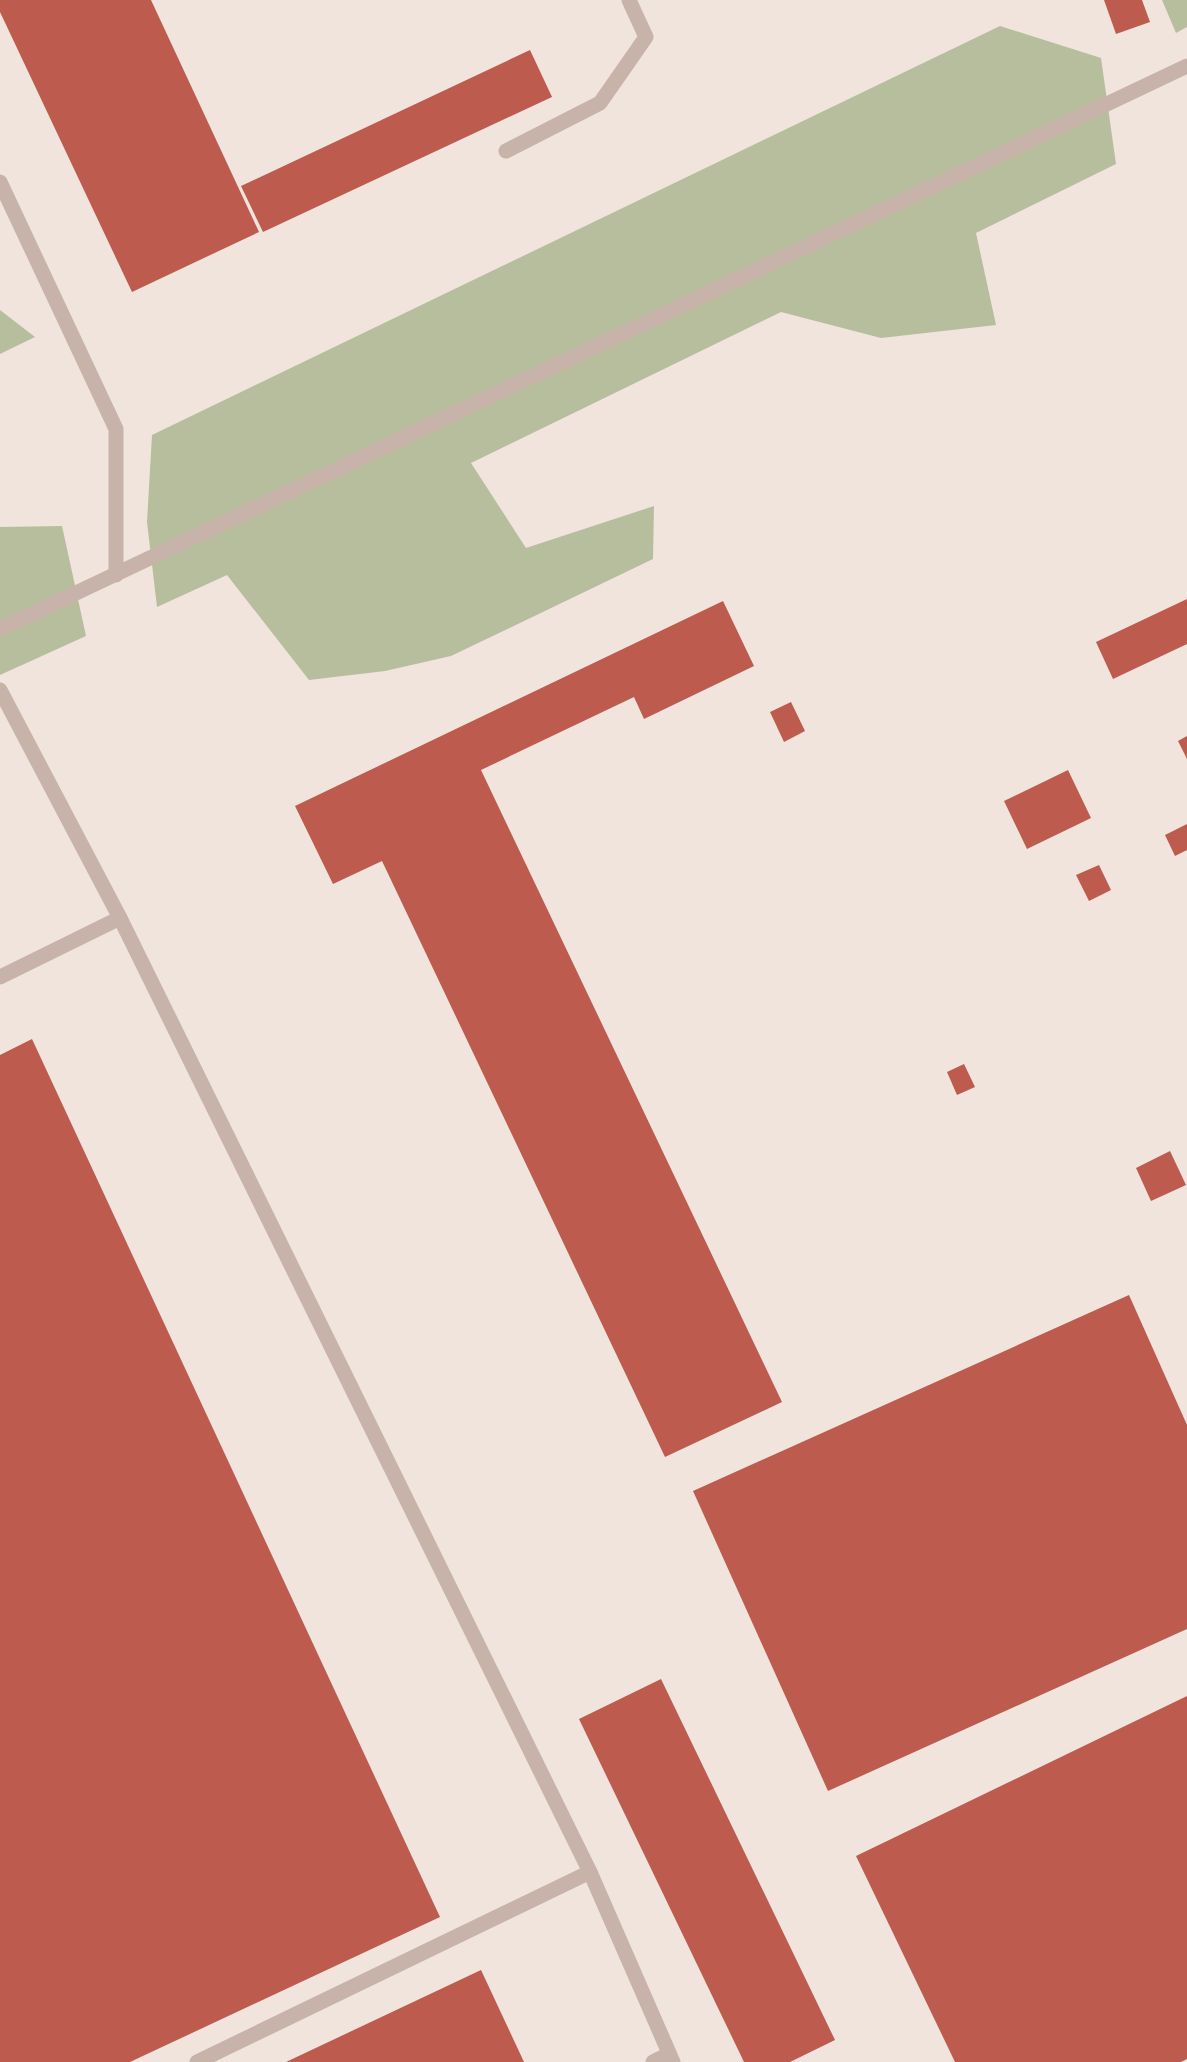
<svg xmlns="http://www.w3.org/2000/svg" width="1187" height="2062" font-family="Overpass,sans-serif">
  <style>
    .green { fill: #b7be9d }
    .building { fill: #bc5b4e }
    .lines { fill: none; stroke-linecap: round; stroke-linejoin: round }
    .service { stroke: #c7b3a9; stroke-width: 15 }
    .minor { stroke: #c7b3a9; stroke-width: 15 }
  </style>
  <rect width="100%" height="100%" fill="#f0e4dc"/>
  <!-- green -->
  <g class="green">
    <polygon points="1162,0 1187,0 1187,27 1176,33"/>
    <polygon points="1000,26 1101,58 1116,164 976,233 996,325 881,338 781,312 471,463 526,548 654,506 653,559 451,656 385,671 309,680 227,575 157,607 147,522 152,435"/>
    <polygon points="0,310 35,337 0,354"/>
    <polygon points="62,526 86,636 0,675 0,527"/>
  </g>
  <!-- building -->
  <g class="building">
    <polygon points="0,0 151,0 259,232 132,292 0,12"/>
    <polygon points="1104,0 1142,0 1150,22 1116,34"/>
    <polygon points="530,50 552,97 263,232 241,186"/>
    <polygon points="1187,599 1187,644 1113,679 1096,642"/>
    <polygon points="723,601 754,666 644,719 634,697 481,770 782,1402 665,1457 382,861 333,884 295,806"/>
    <polygon points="791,702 805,731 784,742 770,712"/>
    <polygon points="1187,736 1187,759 1178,741"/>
    <polygon points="1068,770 1091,818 1027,849 1004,801"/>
    <polygon points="1187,824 1187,850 1175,856 1165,835"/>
    <polygon points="1099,865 1111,890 1089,901 1076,875"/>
    <polygon points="32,1039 440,1917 130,2062 0,2062 0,1055"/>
    <polygon points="964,1064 975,1087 957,1095 947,1072"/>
    <polygon points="1170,1151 1186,1185 1151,1201 1136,1168"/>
    <polygon points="1129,1295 1187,1425 1187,1629 828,1791 693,1491"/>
    <polygon points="661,1679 835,2040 790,2062 744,2062 579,1719"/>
    <polygon points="1187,1696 1187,2059 1181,2062 955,2062 856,1856"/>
    <polygon points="481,1970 524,2062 286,2062"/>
  </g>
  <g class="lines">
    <!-- service -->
    <g class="service">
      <polyline points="506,151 600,103 646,37 629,0"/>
      <polyline points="0,182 116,429 116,575"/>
      <polyline points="0,690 120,918 590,1872 673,2062"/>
      <polyline points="0,977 120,918"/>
      <polyline points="197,2062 590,1872"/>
      <polyline points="653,2062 669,2054"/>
    </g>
    <!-- minor -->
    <polyline class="minor" points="0,629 1187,66"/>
  </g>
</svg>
